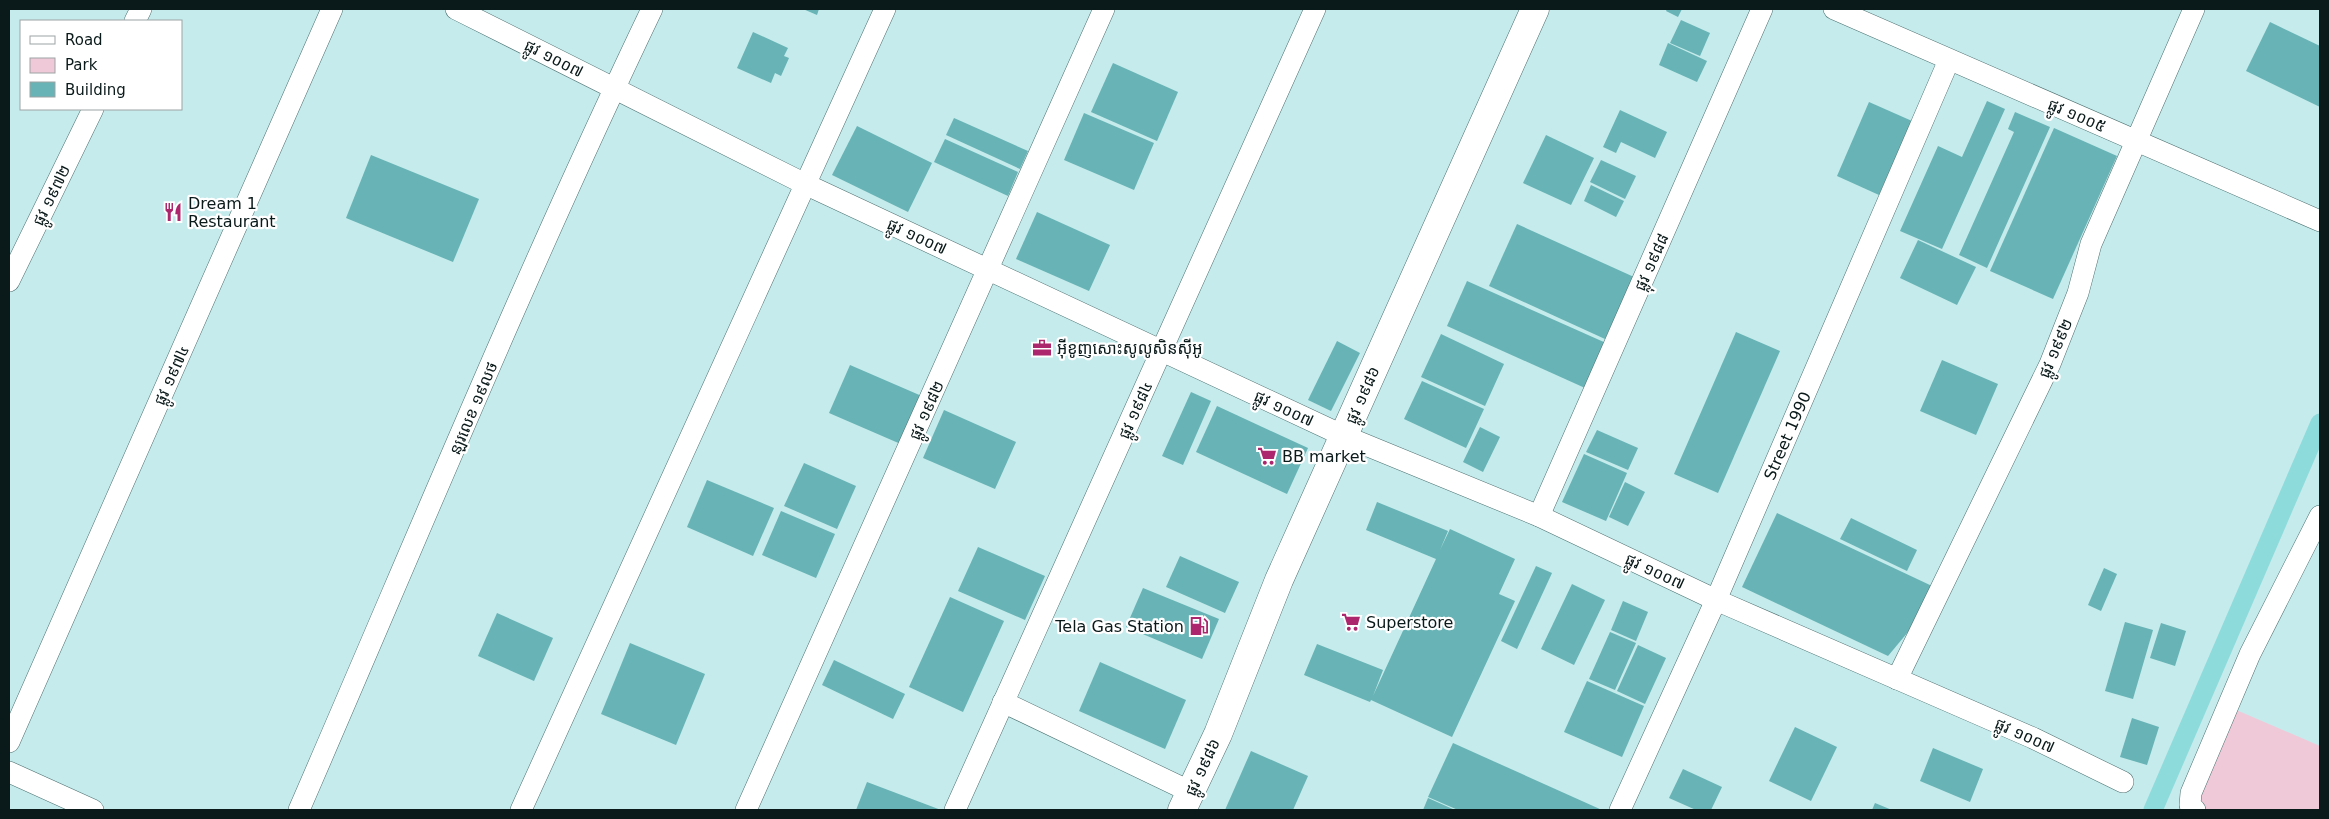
<svg xmlns="http://www.w3.org/2000/svg" width="2329" height="819" font-family="'DejaVu Sans','Noto Sans Khmer',sans-serif">
  <style>
    .green { fill: #f0c9d8 }
    .lines { fill: none; stroke-linecap: round; stroke-linejoin: round }
    .canal { stroke: #8edbdc; stroke-width: 19 }
    .building { fill: #67b3b5 }
    .minor-casing { stroke: #4c6f6f; stroke-width: 22 }
    .secondary-casing { stroke: #4c6f6f; stroke-width: 29 }
    .minor { stroke: #fff; stroke-width: 21 }
    .secondary { stroke: #fff; stroke-width: 28 }
    .labels { text-anchor: middle; stroke-width: 4.5; stroke-linejoin: round; paint-order: stroke }
    .street-label { font-size: 16px; fill: #0a1919; stroke: #fff }
    .poi-label { font-size: 16px; fill: #0a1919; stroke: #fff; text-anchor: start }
  </style>
  <rect width="100%" height="100%" fill="#c5ebec"/>
  <!-- green -->
  <polygon class="green" points="2234,709 2320,746 2320,810 2191,810"/>
  <g class="lines">
    <!-- canal -->
    <polyline class="canal" points="2153,810 2320,423"/>
  </g>
  <!-- building -->
  <g class="building">
    <polygon points="803,9 819,9 817,15"/>
    <polygon points="1667,9 1682,9 1678,17 1666,11"/>
    <polygon points="1681,20 1710,33 1700,56 1670,43"/>
    <polygon points="2270,22 2320,46 2320,107 2246,71"/>
    <polygon points="753,32 788,48 784,56 789,58 781,76 775,73 771,83 737,68"/>
    <polygon points="1668,43 1707,61 1697,82 1659,65"/>
    <polygon points="1113,63 1178,92 1157,141 1091,112"/>
    <polygon points="1987,101 2005,109 1942,249 1900,231 1938,146 1962,157"/>
    <polygon points="1869,102 1912,121 1879,195 1837,176"/>
    <polygon points="1620,110 1667,132 1655,158 1621,142 1616,153 1603,147"/>
    <polygon points="2015,112 2050,127 1987,268 1959,255 2014,132 2008,129"/>
    <polygon points="1084,113 1154,143 1134,190 1064,160"/>
    <polygon points="954,118 1028,151 1020,169 946,135"/>
    <polygon points="857,126 932,163 908,212 832,175"/>
    <polygon points="2054,128 2117,156 2053,299 1990,271"/>
    <polygon points="1546,135 1594,158 1571,205 1523,183"/>
    <polygon points="945,139 1018,172 1008,196 934,162"/>
    <polygon points="371,155 479,199 453,262 346,218"/>
    <polygon points="1601,160 1636,176 1625,199 1590,182"/>
    <polygon points="1591,185 1624,201 1616,217 1584,201"/>
    <polygon points="1037,212 1110,245 1089,291 1016,259"/>
    <polygon points="1517,224 1634,277 1605,339 1489,286"/>
    <polygon points="1918,240 1976,267 1957,305 1900,278"/>
    <polygon points="1467,281 1606,343 1585,388 1447,326"/>
    <polygon points="1736,332 1780,351 1718,493 1674,474"/>
    <polygon points="1441,334 1504,364 1485,406 1421,377"/>
    <polygon points="1337,341 1360,353 1331,411 1308,400"/>
    <polygon points="1942,360 1998,384 1976,435 1920,411"/>
    <polygon points="850,365 924,397 903,445 829,413"/>
    <polygon points="1422,381 1484,409 1466,448 1404,419"/>
    <polygon points="1191,392 1211,401 1183,465 1162,456"/>
    <polygon points="1217,406 1308,448 1287,494 1196,452"/>
    <polygon points="944,410 1016,442 995,489 923,458"/>
    <polygon points="1480,427 1500,437 1483,472 1463,462"/>
    <polygon points="1597,430 1638,448 1628,470 1586,452"/>
    <polygon points="1584,454 1627,473 1606,521 1562,502"/>
    <polygon points="804,463 856,486 837,529 784,506"/>
    <polygon points="707,480 774,508 753,556 687,527"/>
    <polygon points="1625,482 1645,492 1628,526 1609,517"/>
    <polygon points="1377,502 1448,531 1440,550 1450,529 1515,559 1499,594 1515,601 1452,737 1371,700 1370,702 1304,675 1317,644 1383,670 1373,696 1436,559 1366,530"/>
    <polygon points="781,511 835,534 816,578 762,555"/>
    <polygon points="1777,513 1932,586 1913,626 1888,656 1742,587"/>
    <polygon points="1851,518 1917,550 1907,571 1840,539"/>
    <polygon points="978,547 1045,576 1025,620 958,591"/>
    <polygon points="1180,556 1239,582 1225,613 1166,587"/>
    <polygon points="1536,566 1552,573 1517,649 1501,641"/>
    <polygon points="2104,568 2117,574 2101,611 2088,605"/>
    <polygon points="1572,584 1605,600 1574,665 1541,649"/>
    <polygon points="1143,588 1219,619 1202,659 1126,627"/>
    <polygon points="950,597 1004,621 963,712 909,687"/>
    <polygon points="1623,601 1648,612 1636,641 1611,630"/>
    <polygon points="497,613 553,638 534,681 478,656"/>
    <polygon points="2125,622 2153,630 2133,699 2105,691"/>
    <polygon points="2161,623 2186,631 2175,666 2150,658"/>
    <polygon points="1610,632 1636,643 1615,690 1589,679"/>
    <polygon points="630,643 705,674 676,745 601,714"/>
    <polygon points="1638,645 1666,658 1645,704 1617,691"/>
    <polygon points="834,660 905,694 893,719 822,685"/>
    <polygon points="1100,662 1186,700 1165,749 1079,711"/>
    <polygon points="1587,681 1644,706 1622,757 1564,732"/>
    <polygon points="2132,718 2159,727 2147,765 2120,757"/>
    <polygon points="1795,727 1837,747 1811,801 1769,781"/>
    <polygon points="1453,743 1602,810 1458,810 1428,797"/>
    <polygon points="1933,748 1983,769 1970,802 1920,781"/>
    <polygon points="1251,751 1308,776 1293,810 1225,810"/>
    <polygon points="1683,769 1722,787 1711,810 1696,810 1669,798"/>
    <polygon points="867,782 941,810 856,810"/>
    <polygon points="1428,798 1455,810 1423,810"/>
    <polygon points="1875,803 1892,810 1872,810"/>
  </g>
  <g class="lines">
    <!-- minor casing -->
    <g class="minor-casing">
      <g id="minor">
        <polyline points="456,9 805,184 1344,436 1539,516 1716,600 2033,738 2123,782"/>
        <polyline points="1834,9 2320,221"/>
        <polyline points="135,21 141,9"/>
        <polyline points="9,281 93,109"/>
        <polyline points="1539,516 1762,9"/>
        <polyline points="1897,679 2050,364 2078,293 2091,244 2194,9"/>
        <polyline points="1003,702 1191,792"/>
        <polyline points="9,742 332,9"/>
        <polyline points="9,772 93,810"/>
        <path d="M 299,810 C 415,543 526,272 652,9"/>
        <polyline points="521,810 885,9"/>
        <polyline points="746,810 1104,9"/>
        <polyline points="955,810 1315,9"/>
        <path id="s1" d="M 1620,810 L 1716,600 L 1949,60"/>
        <polyline points="2195,810 2190,805 2191,793 2250,654 2320,516"/>
      </g>
    </g>
    <!-- secondary casing -->
    <g class="secondary-casing">
      <polyline id="secondary" points="1182,810 1218,734 1279,580 1535,9"/>
    </g>
    <!-- minor -->
    <use href="#minor" class="minor"/>
    <!-- secondary -->
    <use href="#secondary" class="secondary"/>
  </g>
  <!-- icons -->
  <defs>
    <g id="restaurant-bare" transform="scale(1.5)"><path d="M-5-6h1v4h1v-4h1v4h1v-4h1v5L-1.5 .5V6h-2V.5L-5-1ZM5-6V6H3V1.5H1.5Q1.5-4 5-6Z" fill="#ab266d" stroke="#fff" stroke-width="2.5" paint-order="stroke"/></g>
    <g id="office-bare" transform="scale(1.5)"><path d="M-6-3h4V-5.5h4V-3h4V5H-6ZM-1-4.5V-3h2v-1.5ZM-6 0V1H6V0Z" fill="#ab266d" stroke="#fff" stroke-width="2.5" paint-order="stroke"/></g>
    <g id="supermarket-bare" transform="scale(1.5)"><path d="M-6-5.5h2.5l.6 2H6L4.5 2H-2.5L-4.4-4H-6ZM-1.5 3.2a1.3 1.3 0 1 0 .1 0ZM3 3.2a1.3 1.3 0 1 0 .1 0Z" fill="#ab266d" stroke="#fff" stroke-width="2.5" paint-order="stroke"/></g>
    <g id="fuel-bare" transform="scale(1.5)"><path d="M-5.5-6h7V0h2V4h1.3V-2.5L3-4.5l.8-.8L6-3V5H2.5V1h-1V6h-7ZM-4.2-4.7v3.2H.2V-4.7Z" fill="#ab266d" stroke="#fff" stroke-width="2.5" paint-order="stroke"/></g>
  </defs>
  <g fill-rule="evenodd">
    <use href="#restaurant-bare" x="173" y="212"/>
    <use href="#office-bare" x="1042" y="348"/>
    <use href="#supermarket-bare" x="1267" y="456"/>
    <use href="#supermarket-bare" x="1351" y="622"/>
    <use href="#fuel-bare" x="1199" y="626"/>
  </g>
  <g class="labels">
    <!-- street labels -->
    <g class="street-label">
      <text transform="translate(554 58) rotate(27)" y="6">ផ្លូវ ១០០៧</text>
      <text transform="translate(2077 115) rotate(23)" y="6">ផ្លូវ ១០០៥</text>
      <text transform="translate(51 195) rotate(-64)" y="6">ផ្លូវ ១៩៧២</text>
      <text transform="translate(917 236) rotate(25)" y="6">ផ្លូវ ១០០៧</text>
      <text transform="translate(1651 262) rotate(-66)" y="6">ផ្លុវ ១៩៨៨</text>
      <text transform="translate(2055 348) rotate(-67)" y="6">ផ្លូវ ១៩៩២</text>
      <text transform="translate(171 375) rotate(-66)" y="6">ផ្លូវ ១៩៧៤</text>
      <text transform="translate(1362 395) rotate(-66)" y="6">ផ្លូវ ១៩៨៦</text>
      <text transform="translate(473 408) rotate(-67)" y="6">ន្ឡរលេខ ១៩លថ</text>
      <text transform="translate(1284 408) rotate(25)" y="6">ផ្លូវ ១០០៧</text>
      <text transform="translate(926 410) rotate(-66)" y="6">ផ្លូវ ១៩៨២</text>
      <text transform="translate(1135 410) rotate(-66)" y="6">ផ្លូវ ១៩៨៤</text>
      <text dy="6" stroke="none"><textPath href="#s1" startOffset="410">Street 1990</textPath></text>
      <text transform="translate(1655 571) rotate(25)" y="6">ផ្លូវ ១០០៧</text>
      <text transform="translate(2025 735) rotate(24)" y="6">ផ្លូវ ១០០៧</text>
      <text transform="translate(1202 767) rotate(-65)" y="6">ផ្លូវ ១៩៨៦</text>
    </g>
    <!-- poi labels -->
    <g class="poi-label">
      <text x="188" y="209">Dream 1<tspan x="188" dy="18">Restaurant</tspan></text>
      <text x="1057" y="354">អ៊ីខូញសោះសូលូសិនស៊ីអូ</text>
      <text x="1282" y="462">BB market</text>
      <text x="1366" y="628">Superstore</text>
      <text x="1184" y="632" text-anchor="end">Tela Gas Station</text>
    </g>
  </g>
  <!-- border -->
  <rect width="2329" height="819" fill="none" stroke="#0a1919" stroke-width="20"/>
  <!-- legend -->
  <rect x="20" y="20" width="162" height="90" fill="#ffffff" stroke="#9da3a3"/>
  <rect x="30" y="36" width="25" height="8" fill="#ffffff" stroke="#9da3a3"/>
  <text x="65" y="45" font-size="15" fill="#0a1919">Road</text>
  <rect x="30" y="58" width="25" height="15" fill="#f0c9d8" stroke="#9da3a3"/>
  <text x="65" y="70" font-size="15" fill="#0a1919">Park</text>
  <rect x="30" y="82" width="25" height="15" fill="#67b3b5" stroke="#9da3a3"/>
  <text x="65" y="95" font-size="15" fill="#0a1919">Building</text>
</svg>
